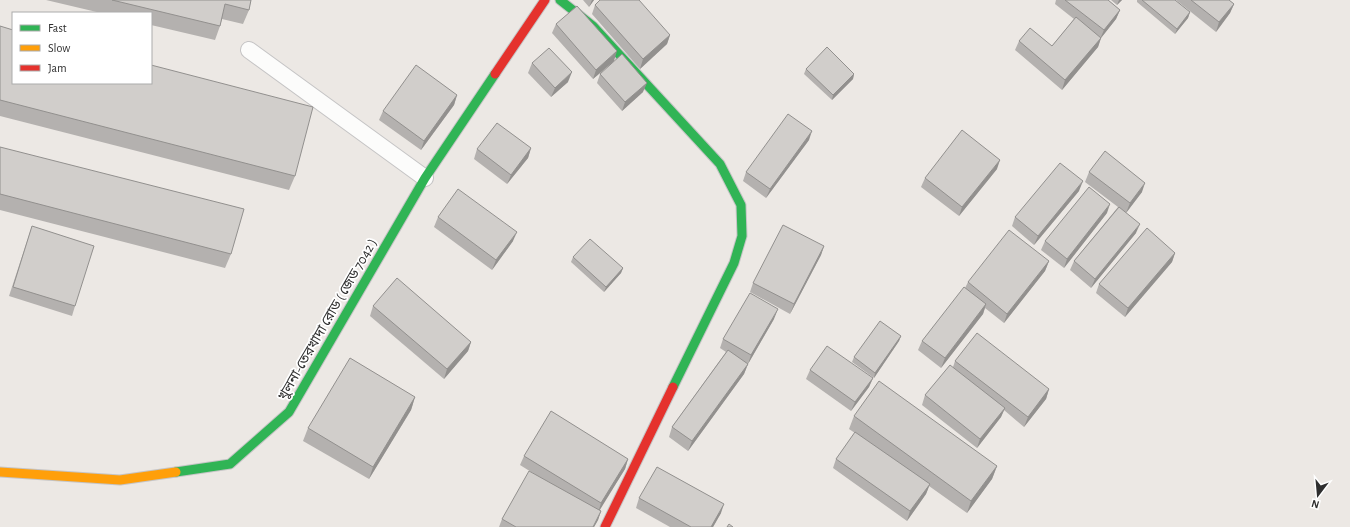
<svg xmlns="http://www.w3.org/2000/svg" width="1350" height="527" font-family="'Alegreya Sans','Noto Sans Bengali',sans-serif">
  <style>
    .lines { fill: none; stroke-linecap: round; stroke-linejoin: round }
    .lane-casing { stroke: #c5c4c5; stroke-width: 18 }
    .fast-casing { stroke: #c5c4c5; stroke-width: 11 }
    .slow-casing { stroke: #c5c4c5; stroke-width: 11 }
    .jam-casing { stroke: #c5c4c5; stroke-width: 11 }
    .lane { stroke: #fcfcfb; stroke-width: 16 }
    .fast { stroke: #30b455; stroke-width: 9 }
    .slow { stroke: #ff9f0a; stroke-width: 9 }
    .jam { stroke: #e5322d; stroke-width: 9 }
    .wall { fill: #b4b1af }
    .shaded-wall { fill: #92908e }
    .building { fill: #d1cecb; stroke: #92908e }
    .labels { text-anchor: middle; stroke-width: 3.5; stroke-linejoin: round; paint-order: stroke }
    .street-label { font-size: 14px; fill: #2e2e2e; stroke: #fff }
  </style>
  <rect width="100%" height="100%" fill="#ece8e4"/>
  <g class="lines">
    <!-- lane casing -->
    <g class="lane-casing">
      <polyline id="lane" points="249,50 425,178"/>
    </g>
    <!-- fast casing -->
    <g class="fast-casing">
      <g id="fast">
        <polyline points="560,0 593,26 720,164 741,205 742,236 734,263 673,387"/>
        <polyline points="176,472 230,464 289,412 425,178 495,74"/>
      </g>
    </g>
    <!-- slow casing -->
    <g class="slow-casing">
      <polyline id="slow" points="0,472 120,480 176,472"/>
    </g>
    <!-- jam casing -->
    <g class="jam-casing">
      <g id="jam">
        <polyline points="495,74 545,0"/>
        <polyline points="605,527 673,387"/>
      </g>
    </g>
    <!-- lane -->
    <use href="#lane" class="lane"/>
    <!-- fast -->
    <use href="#fast" class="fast"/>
    <!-- slow -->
    <use href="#slow" class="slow"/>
    <!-- jam -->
    <use href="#jam" class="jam"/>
  </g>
  <!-- wall -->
  <g class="wall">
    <polygon points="46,0 251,0 249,10 243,24 222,19 220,26 215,40 151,25 151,13 101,13"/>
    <polygon points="583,0 594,0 589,7"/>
    <polygon points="1056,0 1108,0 1120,10 1116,19 1101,38 1098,47 1062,90 1015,50 1019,41 1052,46 1074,19 1055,4"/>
    <polygon points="1111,0 1122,0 1117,5"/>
    <polygon points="1137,0 1175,0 1190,12 1188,18 1175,34 1137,2"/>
    <polygon points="1176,0 1229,0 1234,4 1230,13 1216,32"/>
    <polygon points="595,5 670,35 667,44 640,69 592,14"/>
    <polygon points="556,24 614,61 593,79 552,33"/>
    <polygon points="0,26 295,176 289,190 0,116"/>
    <polygon points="532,63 568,82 551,97 528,73"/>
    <polygon points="806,69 854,74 853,79 832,100 804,74"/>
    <polygon points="600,74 643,92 622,111 597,83"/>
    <polygon points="457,95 454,105 421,150 379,120 383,111"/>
    <polygon points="809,140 766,198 743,181 746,172"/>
    <polygon points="0,147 231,254 225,268 0,210"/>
    <polygon points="531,148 528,158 507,184 474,159 477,149"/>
    <polygon points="997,169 959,216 921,187 925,178"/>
    <polygon points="1089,172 1142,192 1126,213 1136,233 1091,288 1070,270 1074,261 1118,207 1085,182"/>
    <polygon points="1079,191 1034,245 1012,226 1015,217"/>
    <polygon points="1107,213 1064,268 1041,250 1045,241"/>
    <polygon points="438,217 513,241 492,270 434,227"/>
    <polygon points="32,226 75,306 72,316 9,296"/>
    <polygon points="824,246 821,255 790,314 750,292 753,283"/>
    <polygon points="1175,253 1172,262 1125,317 1096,293 1099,284"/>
    <polygon points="573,257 623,268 621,273 604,292 571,262"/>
    <polygon points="1049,261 1045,271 1004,323 985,308 983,314 941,368 918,350 922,341 965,288 968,282"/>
    <polygon points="373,306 471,342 468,351 444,379 370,316"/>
    <polygon points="774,319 748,364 744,374 688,451 669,437 672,427 726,352 720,348 723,339"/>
    <polygon points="901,336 899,341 874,378 852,362 854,357"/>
    <polygon points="955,361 1049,389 1046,399 1024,427 1004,410 1001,417 977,448 922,405 925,395 953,367"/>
    <polygon points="810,370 873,378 869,387 851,411 806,379"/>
    <polygon points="415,397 411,410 369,479 303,441 308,428"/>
    <polygon points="854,416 997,466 992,479 967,513 929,486 926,494 907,521 833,468 836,459 855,433 849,429"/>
    <polygon points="524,456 628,459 625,469 599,510 601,511 598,520 594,527 499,527 502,519 536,475 520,465"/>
    <polygon points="639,498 721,513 713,527 670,527 636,508"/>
  </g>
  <!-- shaded-wall -->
  <g class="shaded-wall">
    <polygon points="592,0 594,0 589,7"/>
    <polygon points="1119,0 1122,0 1117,5"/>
    <polygon points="1234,4 1230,13 1216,32 1219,22"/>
    <polygon points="1120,10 1116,19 1101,38 1098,47 1062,90 1065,80 1100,39 1104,30"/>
    <polygon points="1190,12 1188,18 1175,34 1177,29"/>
    <polygon points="670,35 667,44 640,69 643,59"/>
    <polygon points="617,51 614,61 593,79 596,70"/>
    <polygon points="572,72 568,82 551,97 555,88"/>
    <polygon points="854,74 853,79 832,100 833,95"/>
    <polygon points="647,83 643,92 622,111 625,102"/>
    <polygon points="457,95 454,105 421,150 424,141"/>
    <polygon points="812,131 809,140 766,198 770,189"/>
    <polygon points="531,148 528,158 507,184 511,175"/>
    <polygon points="1000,160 997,169 959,216 962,207"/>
    <polygon points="1083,181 1079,191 1034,245 1038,236"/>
    <polygon points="1145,183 1142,192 1126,213 1130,203"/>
    <polygon points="1110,204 1107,213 1064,268 1067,259"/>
    <polygon points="1140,224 1136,233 1091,288 1095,279"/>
    <polygon points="517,232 513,241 492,270 496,260"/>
    <polygon points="824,246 821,255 790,314 794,304"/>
    <polygon points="1175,253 1172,262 1125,317 1128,308"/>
    <polygon points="1049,261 1045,271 1004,323 1007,314"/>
    <polygon points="623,268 621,273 604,292 606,287"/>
    <polygon points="986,304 983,314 941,368 945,358"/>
    <polygon points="778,309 774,319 748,364 751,355"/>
    <polygon points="901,336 899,341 874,378 875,373"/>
    <polygon points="471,342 468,351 444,379 447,369"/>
    <polygon points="748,364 744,374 688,451 692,441"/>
    <polygon points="873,378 869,387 851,411 855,402"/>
    <polygon points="1049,389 1046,399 1024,427 1028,417"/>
    <polygon points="415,397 411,410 369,479 373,467"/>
    <polygon points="1005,408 1001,417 977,448 980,439"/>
    <polygon points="628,459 625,469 598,513 601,503"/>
    <polygon points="997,466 992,479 967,513 971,501"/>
    <polygon points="930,484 926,494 907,521 910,511"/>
    <polygon points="724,504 721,513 713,527 711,527"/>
    <polygon points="601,511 598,520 594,527 593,527"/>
  </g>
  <!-- building -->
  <g class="building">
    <polygon points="112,0 251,0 249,10 225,4 220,26"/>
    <polygon points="600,0 639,0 670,35 643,59 595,5"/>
    <polygon points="1065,0 1108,0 1120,10 1104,30"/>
    <polygon points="1142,0 1175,0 1190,12 1177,29"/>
    <polygon points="1191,0 1229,0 1234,4 1219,22"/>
    <polygon points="577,6 617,51 596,70 556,24"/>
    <polygon points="1076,17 1101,38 1065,80 1019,41 1030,28 1052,46"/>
    <polygon points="0,26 13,30 13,83 151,83 151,65 313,107 295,176 0,100"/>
    <polygon points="827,47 854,74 833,95 806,69"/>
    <polygon points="549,48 572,72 555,88 532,63"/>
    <polygon points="622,54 647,83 625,102 600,74"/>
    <polygon points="416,65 457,95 424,141 383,111"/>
    <polygon points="788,114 812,131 770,189 746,172"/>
    <polygon points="497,123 531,148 511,175 477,149"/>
    <polygon points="962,130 1000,160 962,207 925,178"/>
    <polygon points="0,147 244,209 231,254 0,194"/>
    <polygon points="1105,151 1145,183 1130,203 1089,172"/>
    <polygon points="1060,163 1083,181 1038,236 1015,217"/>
    <polygon points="1089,187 1110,204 1067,259 1045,241"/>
    <polygon points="458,189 517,232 496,260 438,217"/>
    <polygon points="1119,207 1140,224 1095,279 1074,261"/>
    <polygon points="783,225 824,246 794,304 753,283"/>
    <polygon points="32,226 94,246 75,306 13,287"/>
    <polygon points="1147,228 1175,253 1128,308 1099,284"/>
    <polygon points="1009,230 1049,261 1007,314 968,282"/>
    <polygon points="590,239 623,268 606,287 573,257"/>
    <polygon points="397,278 471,342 447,369 373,306"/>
    <polygon points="964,287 986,304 945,358 922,341"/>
    <polygon points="750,293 778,309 751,355 723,339"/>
    <polygon points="880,321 901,336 875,373 854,357"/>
    <polygon points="977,333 1049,389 1028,417 955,361"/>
    <polygon points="827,346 873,378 855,402 810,370"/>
    <polygon points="728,350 748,364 692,441 672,427"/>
    <polygon points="350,358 415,397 373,467 308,428"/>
    <polygon points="950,365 1005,408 980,439 925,395"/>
    <polygon points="879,381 997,466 971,501 854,416"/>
    <polygon points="551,411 628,459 601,503 524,456"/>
    <polygon points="855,432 930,484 910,511 836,459"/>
    <polygon points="657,467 724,504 711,527 691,527 639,498"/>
    <polygon points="529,471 601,511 593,527 516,527 502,519"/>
    <polygon points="729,524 733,527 727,527"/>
  </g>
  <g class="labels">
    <!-- street labels -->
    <g class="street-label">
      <text transform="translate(327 319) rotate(-60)" y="5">খুলনা-তেরখাদা রোড ( জেড 7042 )</text>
    </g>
  </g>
  <!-- legend -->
  <rect x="12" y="12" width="140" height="72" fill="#ffffff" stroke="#ababab"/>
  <rect x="20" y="25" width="20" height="6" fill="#30b455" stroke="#ababab"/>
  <text x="48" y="32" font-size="12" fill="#2e2e2e">Fast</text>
  <rect x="20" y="45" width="20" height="6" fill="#ff9f0a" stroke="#ababab"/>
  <text x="48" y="52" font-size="12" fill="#2e2e2e">Slow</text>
  <rect x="20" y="65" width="20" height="6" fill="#e5322d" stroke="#ababab"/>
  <text x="48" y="72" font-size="12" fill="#2e2e2e">Jam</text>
  <!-- north arrow -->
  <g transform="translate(1318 495) rotate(196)" stroke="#ffffff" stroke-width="3" paint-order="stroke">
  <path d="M0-3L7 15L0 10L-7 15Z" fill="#2e2e2e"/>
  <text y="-6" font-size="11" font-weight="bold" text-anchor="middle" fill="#2e2e2e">N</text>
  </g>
</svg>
